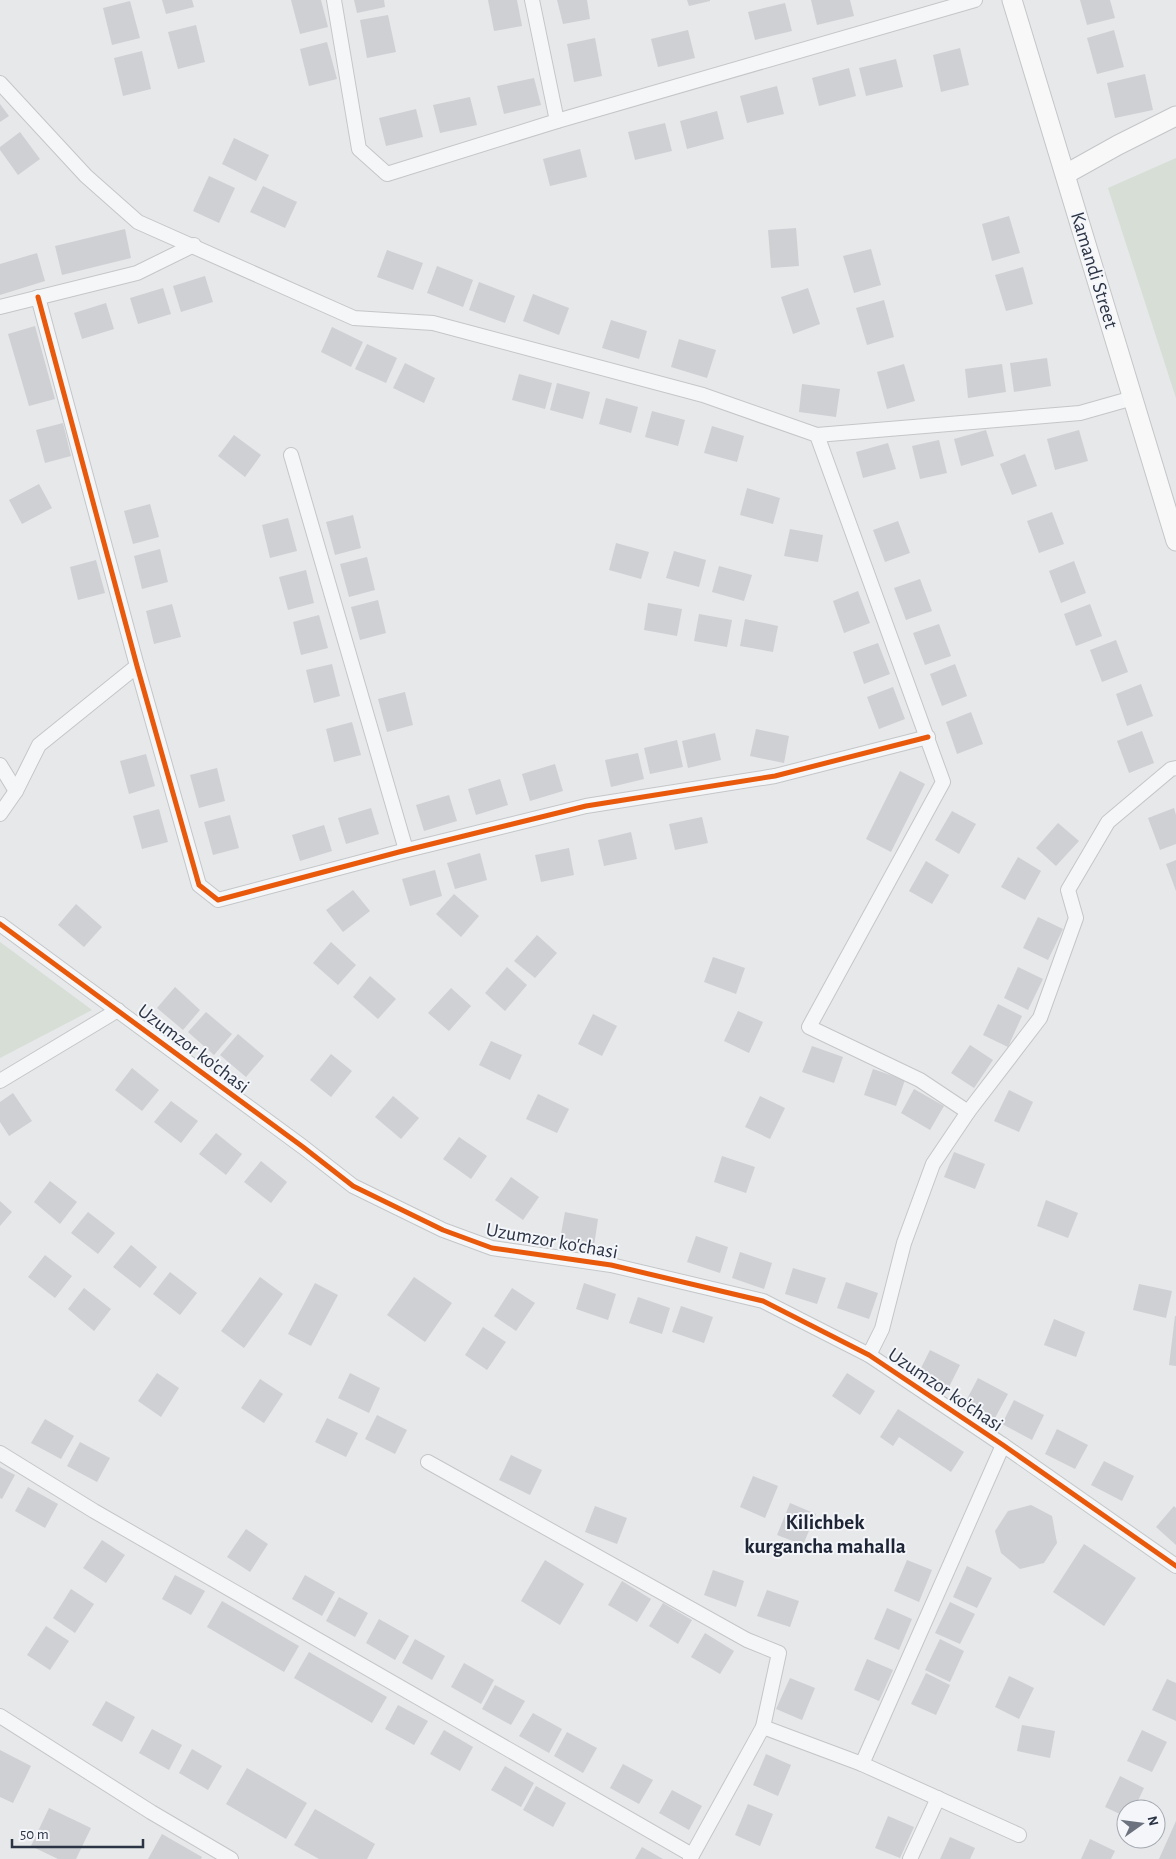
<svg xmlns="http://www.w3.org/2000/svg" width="1176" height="1859" font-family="'Alegreya Sans',sans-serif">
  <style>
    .green { fill: #d6ded6 }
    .building { fill: #ced0d3 }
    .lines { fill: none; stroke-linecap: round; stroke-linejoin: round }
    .street-casing { stroke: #c4c6c8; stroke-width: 16 }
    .secondary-casing { stroke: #c4c6c8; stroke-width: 21 }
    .street { stroke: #f5f6f7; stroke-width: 14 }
    .secondary { stroke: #f8f8f8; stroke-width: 19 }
    .cycleway-casing { stroke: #f4f6f9; stroke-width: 8 }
    .cycleway { stroke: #e8590c; stroke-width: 5 }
    .labels { text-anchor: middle; stroke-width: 4; stroke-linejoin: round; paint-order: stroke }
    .street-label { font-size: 20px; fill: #2b3445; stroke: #f4f6f9 }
    .neighbourhood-label { font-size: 21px; font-weight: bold; fill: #1d2536; stroke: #f4f6f9 }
  </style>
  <rect width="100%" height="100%" fill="#e6e8ea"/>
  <!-- green -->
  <g class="green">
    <polygon points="1176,158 1176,398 1108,188"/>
    <polygon points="0,942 92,1010 0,1058"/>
  </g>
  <!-- building -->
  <g class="building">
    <polygon points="162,0 192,0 194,7 166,14"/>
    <polygon points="291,0 321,0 328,27 300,34"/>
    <polygon points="354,0 384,0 385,7 357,13"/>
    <polygon points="488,0 517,0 522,26 494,31"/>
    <polygon points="557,0 587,0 590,19 563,24"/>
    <polygon points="687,0 710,0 710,1 689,6"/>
    <polygon points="811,0 850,0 854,16 817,25"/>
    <polygon points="1080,0 1110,0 1115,18 1087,25"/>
    <polygon points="130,1 140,38 112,45 103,8"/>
    <polygon points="785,3 792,31 755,40 748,12"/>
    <polygon points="388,15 396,52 367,58 360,20"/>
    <polygon points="196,25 205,62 178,69 168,32"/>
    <polygon points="688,30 695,58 658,67 651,39"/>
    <polygon points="1114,30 1124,67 1097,74 1087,38"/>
    <polygon points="595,38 602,76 574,82 567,44"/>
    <polygon points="327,42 337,79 309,86 300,49"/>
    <polygon points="960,48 969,85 941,92 933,55"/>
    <polygon points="142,51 151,89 123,96 114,58"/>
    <polygon points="896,59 903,87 866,96 859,68"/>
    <polygon points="849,68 856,96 819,106 812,78"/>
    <polygon points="1145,74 1153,110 1115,118 1107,83"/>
    <polygon points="534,78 541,105 504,114 497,86"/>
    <polygon points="777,86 784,114 747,123 740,96"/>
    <polygon points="470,97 477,125 440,133 433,105"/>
    <polygon points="0,104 9,116 0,122"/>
    <polygon points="416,109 423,137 386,146 379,118"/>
    <polygon points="717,111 724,139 687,149 680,121"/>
    <polygon points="665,123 672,151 635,160 628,132"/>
    <polygon points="20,132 40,159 18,175 0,150 0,147"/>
    <polygon points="234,138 269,155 256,181 222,164"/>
    <polygon points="580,149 587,177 550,186 543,159"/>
    <polygon points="209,176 235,188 219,223 193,211"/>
    <polygon points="263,186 297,202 285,228 250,212"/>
    <polygon points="1009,216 1020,253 992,261 982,224"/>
    <polygon points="796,228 799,266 771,268 768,230"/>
    <polygon points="125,229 131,258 62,275 55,246"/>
    <polygon points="871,249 881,285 854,293 843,256"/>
    <polygon points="387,250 423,263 413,290 377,277"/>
    <polygon points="37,253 45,281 0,295 0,264"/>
    <polygon points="437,266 473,280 463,307 427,293"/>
    <polygon points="1023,267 1033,304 1006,311 995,275"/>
    <polygon points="205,276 213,302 181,312 173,286"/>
    <polygon points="479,282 515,296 505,323 469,310"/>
    <polygon points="163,288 171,314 138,324 130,298"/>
    <polygon points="808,288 820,324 793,334 781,297"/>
    <polygon points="533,294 569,308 559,335 523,321"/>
    <polygon points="884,300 894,337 867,345 856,308"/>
    <polygon points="106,303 114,329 82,339 74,313"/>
    <polygon points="611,320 647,331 639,359 602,348"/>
    <polygon points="35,326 55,399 29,406 8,334"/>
    <polygon points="332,327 363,342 351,367 321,352"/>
    <polygon points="679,339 716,350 707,378 671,367"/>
    <polygon points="367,344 397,358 386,383 355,369"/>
    <polygon points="1047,358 1051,386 1014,392 1010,363"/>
    <polygon points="405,363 435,378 424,403 393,388"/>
    <polygon points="904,364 915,401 887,409 877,372"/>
    <polygon points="1002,364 1006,392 968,398 965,369"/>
    <polygon points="519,374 552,383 545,409 512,400"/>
    <polygon points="557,383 590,392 583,419 550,410"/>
    <polygon points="802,384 840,389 836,417 799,412"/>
    <polygon points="606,398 638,407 631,433 599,424"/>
    <polygon points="652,411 685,420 678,446 645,437"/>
    <polygon points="63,423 71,456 45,463 36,430"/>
    <polygon points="712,426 744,436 737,462 704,453"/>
    <polygon points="986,430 994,456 961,466 954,439"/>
    <polygon points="1079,430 1088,461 1055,470 1047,439"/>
    <polygon points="234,435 261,455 245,477 218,456"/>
    <polygon points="939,440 947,473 920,479 912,446"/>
    <polygon points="888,443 896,469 863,478 856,452"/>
    <polygon points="1025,454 1037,486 1012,495 1000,464"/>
    <polygon points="39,484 52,508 22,524 9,500"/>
    <polygon points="747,488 780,498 773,524 740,515"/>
    <polygon points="150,504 159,537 133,544 124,511"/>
    <polygon points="1052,512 1064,544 1039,553 1027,521"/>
    <polygon points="353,515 361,548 335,555 326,522"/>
    <polygon points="288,518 297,551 270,558 262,525"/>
    <polygon points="898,521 910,553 885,562 873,530"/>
    <polygon points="790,529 823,535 818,562 784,556"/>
    <polygon points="616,543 649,552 641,579 609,570"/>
    <polygon points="160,549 168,582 142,589 134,556"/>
    <polygon points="674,551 706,560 699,587 666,578"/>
    <polygon points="367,557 375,590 349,597 340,564"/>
    <polygon points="96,560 105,593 78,600 70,567"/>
    <polygon points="1074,561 1086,593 1061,603 1049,571"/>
    <polygon points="719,566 752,575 744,601 712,592"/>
    <polygon points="306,570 314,603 288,610 279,577"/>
    <polygon points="920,579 932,611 906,620 894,588"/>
    <polygon points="858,591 870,623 844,633 833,601"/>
    <polygon points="378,600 386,633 360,640 351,607"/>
    <polygon points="648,603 682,609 677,636 644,630"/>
    <polygon points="172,604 181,637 154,644 146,611"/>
    <polygon points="1090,604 1102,636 1076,646 1064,614"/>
    <polygon points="699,614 732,620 727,647 694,641"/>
    <polygon points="319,615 328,648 301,655 293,622"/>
    <polygon points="745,619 778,626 773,652 740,646"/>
    <polygon points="939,624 951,656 925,665 913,633"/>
    <polygon points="1116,640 1128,672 1102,682 1090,650"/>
    <polygon points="878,643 890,674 864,684 853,652"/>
    <polygon points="332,664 340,696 314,703 306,670"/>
    <polygon points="955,664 967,696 942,706 930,674"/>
    <polygon points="1141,684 1153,716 1127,726 1116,694"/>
    <polygon points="893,687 905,719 879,729 867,697"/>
    <polygon points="405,692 413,725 387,732 378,699"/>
    <polygon points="971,712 983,744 957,754 946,722"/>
    <polygon points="352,722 361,755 334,762 326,729"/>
    <polygon points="756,729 789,736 784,763 750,756"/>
    <polygon points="1142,731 1154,763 1129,773 1117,741"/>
    <polygon points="715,733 721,760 688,768 682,741"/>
    <polygon points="677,740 683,767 650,774 644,748"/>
    <polygon points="638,753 644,779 611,787 605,760"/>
    <polygon points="146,754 155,786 129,794 120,761"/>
    <polygon points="555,764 563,791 530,801 522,774"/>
    <polygon points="217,768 225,801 199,808 190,775"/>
    <polygon points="900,771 925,784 891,852 866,839"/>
    <polygon points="500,779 508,805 476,815 468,789"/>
    <polygon points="449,795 457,821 424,831 416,805"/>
    <polygon points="371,808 379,834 346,844 338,818"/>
    <polygon points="1174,808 1176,815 1176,844 1160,850 1148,818"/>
    <polygon points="159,809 168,842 142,849 133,816"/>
    <polygon points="952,811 976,824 959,854 935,840"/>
    <polygon points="230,815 239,848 213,855 204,822"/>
    <polygon points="702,817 708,843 675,850 669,824"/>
    <polygon points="1058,823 1079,841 1056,866 1036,848"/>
    <polygon points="324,825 332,851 300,861 292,835"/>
    <polygon points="631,832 637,859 604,866 598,840"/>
    <polygon points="569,848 574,875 541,882 535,855"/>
    <polygon points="480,853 487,880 455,889 447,863"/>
    <polygon points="1018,857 1041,871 1025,900 1001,887"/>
    <polygon points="1176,860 1176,891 1166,864"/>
    <polygon points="926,861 949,875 932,904 909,891"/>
    <polygon points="435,870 442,896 410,906 402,879"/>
    <polygon points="353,890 370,911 343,932 326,910"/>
    <polygon points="454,894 479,916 461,937 436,914"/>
    <polygon points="76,904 102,927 84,947 58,925"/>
    <polygon points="1038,917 1063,929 1048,960 1023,948"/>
    <polygon points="537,935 557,953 535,978 514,961"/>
    <polygon points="331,942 356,965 338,985 313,963"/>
    <polygon points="713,957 745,968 736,994 704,982"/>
    <polygon points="507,967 527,985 505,1011 485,993"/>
    <polygon points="1018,967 1043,979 1028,1010 1004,998"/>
    <polygon points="370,976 396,999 378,1019 353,997"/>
    <polygon points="175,987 200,1010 183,1030 157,1008"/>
    <polygon points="451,988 471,1006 449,1031 428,1013"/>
    <polygon points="998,1004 1022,1016 1008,1047 983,1035"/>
    <polygon points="738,1011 763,1022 749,1053 724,1041"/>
    <polygon points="206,1012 232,1034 214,1055 188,1032"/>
    <polygon points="593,1014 617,1026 602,1056 578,1044"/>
    <polygon points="238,1034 264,1056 246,1077 220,1055"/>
    <polygon points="491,1041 522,1055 510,1080 479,1065"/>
    <polygon points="970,1045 993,1060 974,1088 951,1073"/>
    <polygon points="812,1046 843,1057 834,1083 802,1072"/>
    <polygon points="331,1054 352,1071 331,1097 310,1080"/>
    <polygon points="132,1068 159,1090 142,1111 115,1090"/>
    <polygon points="873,1069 905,1080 896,1106 864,1095"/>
    <polygon points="914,1089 944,1106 930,1130 901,1113"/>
    <polygon points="1009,1090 1033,1102 1019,1132 994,1121"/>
    <polygon points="13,1093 32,1121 9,1136 0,1122 0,1102"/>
    <polygon points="538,1094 569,1109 557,1133 526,1119"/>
    <polygon points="393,1096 419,1118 401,1139 375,1117"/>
    <polygon points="760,1096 785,1108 770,1139 745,1127"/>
    <polygon points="171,1101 198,1121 181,1143 154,1122"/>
    <polygon points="216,1133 242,1154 226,1175 199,1154"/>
    <polygon points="459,1137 487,1156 471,1179 443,1159"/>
    <polygon points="954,1152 985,1164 975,1189 944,1177"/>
    <polygon points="722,1156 755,1167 746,1193 714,1182"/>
    <polygon points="261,1161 287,1182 271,1203 244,1182"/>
    <polygon points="511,1177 539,1197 523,1220 495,1200"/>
    <polygon points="50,1181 77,1202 60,1224 34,1202"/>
    <polygon points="1046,1200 1078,1213 1068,1238 1037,1226"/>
    <polygon points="0,1201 12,1212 0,1226"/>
    <polygon points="88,1212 115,1233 98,1254 71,1233"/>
    <polygon points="565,1212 598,1219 594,1246 560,1239"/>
    <polygon points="696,1236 728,1247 720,1273 687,1262"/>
    <polygon points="131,1245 157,1267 140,1288 113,1267"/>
    <polygon points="740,1252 772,1263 764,1289 732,1278"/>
    <polygon points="45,1255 72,1276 55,1298 28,1277"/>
    <polygon points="793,1268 826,1278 817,1304 785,1294"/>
    <polygon points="170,1272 197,1293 180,1315 153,1294"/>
    <polygon points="260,1277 283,1294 244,1348 221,1331"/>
    <polygon points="414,1277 452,1303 425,1342 387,1315"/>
    <polygon points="846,1282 878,1293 869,1319 837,1308"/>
    <polygon points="315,1283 338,1295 311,1346 288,1334"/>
    <polygon points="584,1283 616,1294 608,1320 576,1309"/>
    <polygon points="1139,1284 1172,1291 1166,1318 1133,1310"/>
    <polygon points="84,1288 111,1309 94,1331 68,1309"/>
    <polygon points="512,1288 535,1303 516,1331 494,1316"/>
    <polygon points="638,1297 670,1308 662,1334 629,1323"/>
    <polygon points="681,1306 713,1317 704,1343 672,1332"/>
    <polygon points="1175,1316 1176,1316 1176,1366 1169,1365"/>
    <polygon points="1054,1319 1085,1332 1076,1357 1044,1345"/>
    <polygon points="483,1327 506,1342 487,1370 465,1355"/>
    <polygon points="930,1350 960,1365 948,1389 918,1374"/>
    <polygon points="157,1373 179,1388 161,1417 138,1401"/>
    <polygon points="350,1373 380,1388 369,1413 338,1398"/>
    <polygon points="847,1373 875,1391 860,1415 832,1396"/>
    <polygon points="978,1378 1008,1394 995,1418 965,1403"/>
    <polygon points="260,1379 283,1394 264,1423 241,1408"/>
    <polygon points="1014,1400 1044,1415 1032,1440 1002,1424"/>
    <polygon points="898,1409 964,1452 951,1472 899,1437 893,1446 880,1437"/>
    <polygon points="377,1415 407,1430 395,1454 365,1439"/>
    <polygon points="327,1418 358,1433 346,1457 315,1442"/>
    <polygon points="45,1419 74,1436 61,1459 31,1443"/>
    <polygon points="1057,1429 1088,1445 1075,1469 1045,1454"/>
    <polygon points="80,1442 110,1458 97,1482 67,1466"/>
    <polygon points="511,1455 542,1470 530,1495 499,1480"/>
    <polygon points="1104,1461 1134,1476 1122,1501 1091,1485"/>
    <polygon points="0,1467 15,1475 2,1499 0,1498"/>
    <polygon points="753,1476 778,1486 765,1518 740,1507"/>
    <polygon points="28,1487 58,1504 45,1528 15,1511"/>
    <polygon points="790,1503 816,1514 803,1545 777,1535"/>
    <polygon points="1031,1505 1052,1516 1057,1543 1044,1563 1020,1569 1001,1553 995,1531 1008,1511"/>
    <polygon points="595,1506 627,1518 617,1544 585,1532"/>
    <polygon points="1174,1506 1176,1508 1176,1545 1156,1527"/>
    <polygon points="246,1529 268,1544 250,1572 227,1557"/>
    <polygon points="102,1540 125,1555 106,1583 83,1568"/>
    <polygon points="1084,1544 1136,1578 1104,1626 1053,1592"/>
    <polygon points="545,1560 584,1584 560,1625 521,1601"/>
    <polygon points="907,1560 932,1570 919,1602 894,1591"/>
    <polygon points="967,1566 992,1578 977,1608 953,1597"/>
    <polygon points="713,1570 744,1581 736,1607 704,1595"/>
    <polygon points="175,1575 205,1591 191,1615 162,1599"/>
    <polygon points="305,1575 335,1592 322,1616 292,1599"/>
    <polygon points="622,1581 651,1599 637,1622 608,1605"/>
    <polygon points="71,1589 94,1604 75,1633 53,1618"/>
    <polygon points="767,1590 799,1601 790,1627 757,1616"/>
    <polygon points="339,1597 368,1613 355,1637 326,1621"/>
    <polygon points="222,1601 299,1646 284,1672 207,1627"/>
    <polygon points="950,1602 975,1614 960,1644 935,1633"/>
    <polygon points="663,1603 692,1620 678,1644 649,1626"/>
    <polygon points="887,1608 912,1619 899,1650 874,1639"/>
    <polygon points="379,1619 409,1636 395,1660 366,1643"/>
    <polygon points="46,1626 69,1641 50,1670 27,1655"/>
    <polygon points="705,1633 734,1651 720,1674 691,1657"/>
    <polygon points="415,1639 445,1656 432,1680 402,1663"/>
    <polygon points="940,1639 964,1651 950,1682 925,1670"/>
    <polygon points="309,1652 387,1697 372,1723 294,1678"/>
    <polygon points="867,1659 893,1670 879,1701 854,1690"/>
    <polygon points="464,1663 494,1680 481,1704 451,1687"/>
    <polygon points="926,1673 950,1685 936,1715 911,1704"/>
    <polygon points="1009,1676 1034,1688 1019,1719 995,1707"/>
    <polygon points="790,1678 815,1688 802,1720 776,1709"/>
    <polygon points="1167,1679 1176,1683 1176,1721 1152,1710"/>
    <polygon points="495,1685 525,1701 511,1725 482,1709"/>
    <polygon points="106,1701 135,1717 122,1742 92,1725"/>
    <polygon points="398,1705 428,1721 414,1745 385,1729"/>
    <polygon points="533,1713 562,1729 549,1753 519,1736"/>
    <polygon points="1022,1725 1055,1731 1050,1758 1017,1751"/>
    <polygon points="152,1729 182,1745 169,1770 139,1753"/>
    <polygon points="444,1730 473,1747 460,1771 430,1754"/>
    <polygon points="1142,1730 1167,1742 1152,1772 1127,1761"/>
    <polygon points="567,1732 597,1748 583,1773 554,1756"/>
    <polygon points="192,1749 222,1766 208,1790 179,1773"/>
    <polygon points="0,1750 31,1766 13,1803 0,1797"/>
    <polygon points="766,1754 791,1765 778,1796 753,1785"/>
    <polygon points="623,1764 653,1780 639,1804 610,1788"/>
    <polygon points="505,1766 534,1783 521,1807 491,1790"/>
    <polygon points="247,1768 307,1803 286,1839 226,1804"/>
    <polygon points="1120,1776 1144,1788 1134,1809 1126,1809 1126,1817 1105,1807"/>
    <polygon points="536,1786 566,1803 553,1827 523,1810"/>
    <polygon points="672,1790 702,1806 689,1830 659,1813"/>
    <polygon points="748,1804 773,1814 760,1846 735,1835"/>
    <polygon points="49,1808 91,1828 76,1859 58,1859 31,1846"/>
    <polygon points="315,1809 375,1844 367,1859 319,1859 294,1845"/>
    <polygon points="888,1816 914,1827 900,1858 875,1848"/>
    <polygon points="1176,1821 1176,1859 1159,1859"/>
    <polygon points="162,1834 202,1857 201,1859 148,1859"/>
    <polygon points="950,1837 975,1848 970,1859 940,1859"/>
    <polygon points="1090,1839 1115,1851 1111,1859 1081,1859"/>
    <polygon points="642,1847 663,1859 635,1859"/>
  </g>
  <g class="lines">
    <!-- street casing -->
    <g class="street-casing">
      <g id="street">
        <polyline points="334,0 359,149 387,174 557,121 975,0"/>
        <polyline points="532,0 557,121"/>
        <polyline points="0,83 86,176 138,222 354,318 433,323 703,395 817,435 1080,413 1133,398"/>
        <polyline points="38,297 137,666 199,885 218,900 399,852 586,806 775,776 928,737"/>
        <polyline points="0,307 137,273 194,245"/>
        <polyline points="817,435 943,782 809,1027 920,1080 968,1112"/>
        <polyline points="291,455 406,850"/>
        <polyline points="0,765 16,791"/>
        <polyline points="0,814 16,791 39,745 137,666"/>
        <polyline points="0,924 303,1147 353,1186 443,1230 492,1248 611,1265 763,1301 869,1355 1003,1445 1176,1566"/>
        <polyline points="0,1081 118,1010"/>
        <polyline points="869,1355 882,1329 904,1243 933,1164 968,1112 1040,1018 1076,918 1068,890 1108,822 1171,769 1176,768"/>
        <polyline points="0,1453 94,1511 692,1855"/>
        <polyline points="428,1462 747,1640 779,1653 763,1727 690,1859"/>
        <polyline points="0,1716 151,1812 231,1859"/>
        <polyline points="763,1727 862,1764 1019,1835"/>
        <polyline points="862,1764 1003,1445"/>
        <polyline points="910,1859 938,1798"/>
      </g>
    </g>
    <!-- secondary casing -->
    <g class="secondary-casing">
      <g id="secondary">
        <polyline points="1012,0 1176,541"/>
        <polyline points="1066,174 1118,145 1176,116"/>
      </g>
    </g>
    <!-- street -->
    <use href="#street" class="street"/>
    <!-- secondary -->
    <use href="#secondary" class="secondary"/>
    <!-- cycleway casing -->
    <g class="cycleway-casing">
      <g id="cycleway">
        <polyline points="38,297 137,666 199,885 218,900 399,852 586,806 775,776 928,737"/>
        <polyline points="0,924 303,1147 353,1186 443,1230 492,1248 611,1265 763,1301 869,1355 1003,1445 1176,1566"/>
      </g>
    </g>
    <!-- cycleway -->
    <use href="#cycleway" class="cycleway"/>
  </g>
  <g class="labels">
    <!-- street labels -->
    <g class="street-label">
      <text transform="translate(1095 270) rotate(73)" y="7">Kamandi Street</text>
      <text transform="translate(194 1048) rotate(37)" y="7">Uzumzor ko'chasi</text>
      <text transform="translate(552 1240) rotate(10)" y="7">Uzumzor ko'chasi</text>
      <text transform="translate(946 1389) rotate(34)" y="7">Uzumzor ko'chasi</text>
    </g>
    <!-- neighbourhood labels -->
    <g class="neighbourhood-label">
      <text x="825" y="1529">Kilichbek<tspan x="825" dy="24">kurgancha mahalla</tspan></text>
    </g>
  </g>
  <!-- north arrow -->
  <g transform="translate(1141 1824) rotate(76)"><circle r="24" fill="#f4f6f9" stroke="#a4a8b1"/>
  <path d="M0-4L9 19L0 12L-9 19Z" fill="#6c737f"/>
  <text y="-8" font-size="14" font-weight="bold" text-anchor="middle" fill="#2b3445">N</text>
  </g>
  <!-- scale -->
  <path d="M12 1839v8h131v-8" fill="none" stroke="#2b3445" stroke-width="2.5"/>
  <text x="20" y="1839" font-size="15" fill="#2b3445" stroke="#f4f6f9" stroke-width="4" paint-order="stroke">50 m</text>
</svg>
